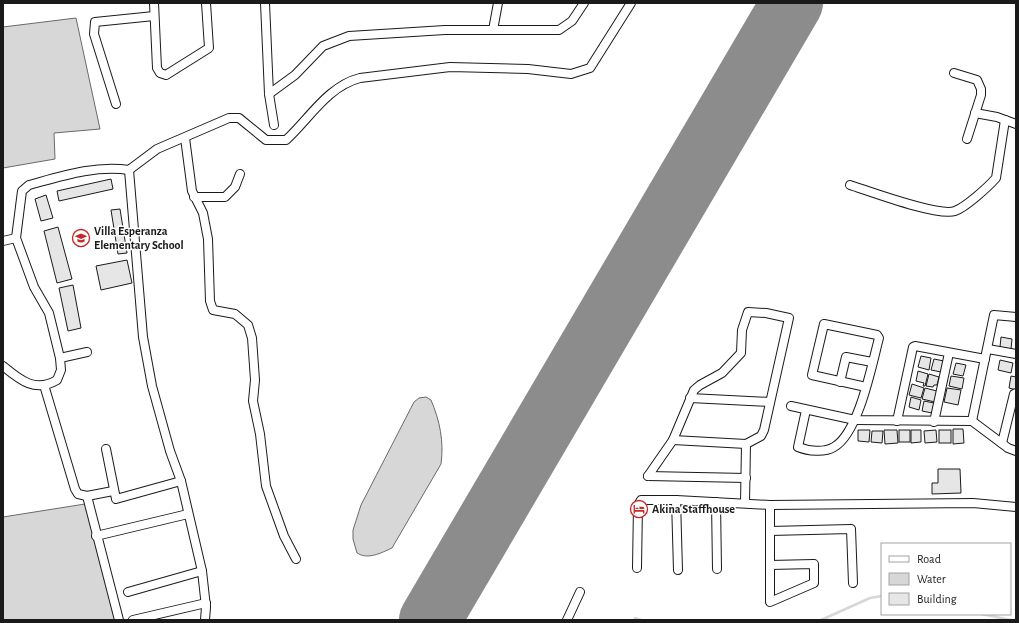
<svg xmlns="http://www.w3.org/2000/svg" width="1019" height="623" font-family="'Alegreya Sans',sans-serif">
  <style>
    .water { fill: #d7d7d7; stroke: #6a6a6a }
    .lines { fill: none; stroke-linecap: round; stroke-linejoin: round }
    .stream { stroke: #d7d7d7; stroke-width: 2.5 }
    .taxiway { stroke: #8c8c8c; stroke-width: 25 }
    .runway { stroke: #8c8c8c; stroke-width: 62 }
    .building { fill: #e6e6e6; stroke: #1a1a1a }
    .minor-casing { stroke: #1a1a1a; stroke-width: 10 }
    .minor { stroke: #fff; stroke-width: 8 }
    .labels { text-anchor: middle; stroke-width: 3; stroke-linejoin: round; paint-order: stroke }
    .poi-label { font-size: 12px; font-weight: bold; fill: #1a1a1a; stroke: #fff; text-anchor: start }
  </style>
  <rect width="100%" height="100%" fill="#fff"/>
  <!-- water -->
  <g class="water">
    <polygon points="76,18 100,129 54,133 55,159 3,168 3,27"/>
    <path d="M 426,397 L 431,400 C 440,421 444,442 441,464 L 392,548 C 381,553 368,560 357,553 L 353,539 L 353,530 L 361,505 L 414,402 L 419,398 Z"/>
    <polygon points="85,504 116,620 3,620 3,517"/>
  </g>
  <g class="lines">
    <!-- stream -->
    <g class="stream">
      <polyline points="981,614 1011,620"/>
      <polyline points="634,620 635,618 641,620"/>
      <polyline points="821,620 870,598 882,596"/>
    </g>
    <!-- taxiway -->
    <polyline class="taxiway" points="414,620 441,602"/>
    <!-- runway -->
    <polyline class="runway" points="430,620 792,3"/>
  </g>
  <!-- building -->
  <g class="building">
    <polygon points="111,179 113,189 59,201 57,191"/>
    <polygon points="46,195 53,218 41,221 35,199"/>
    <polygon points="120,209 127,253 118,254 111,210"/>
    <polygon points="58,227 72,279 57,283 44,231"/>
    <polygon points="127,260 132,283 101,290 96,266"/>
    <polygon points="73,285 81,328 68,331 59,288"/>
    <polygon points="1001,337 1012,339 1011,349 1000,347"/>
    <polygon points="921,356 931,358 929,370 918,367"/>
    <polygon points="934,359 944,361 941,372 931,370"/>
    <polygon points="1000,360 1013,363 1011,373 998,370"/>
    <polygon points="956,363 966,365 963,376 953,374"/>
    <polygon points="918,371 928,374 925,386 923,386 924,383 916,381"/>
    <polygon points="929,374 939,377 937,385 934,385 933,387 926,386"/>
    <polygon points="951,376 964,378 962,389 949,386"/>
    <polygon points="1011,376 1016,377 1016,390 1009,388"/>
    <polygon points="912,384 924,388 921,398 909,395"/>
    <polygon points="925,388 937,391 935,402 922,399"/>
    <polygon points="947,388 961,390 958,405 944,402"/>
    <polygon points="911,397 921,400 919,410 909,407"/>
    <polygon points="924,401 934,403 932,413 922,411"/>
    <polygon points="953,429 963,429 964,443 953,444"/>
    <polygon points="858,430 870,430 869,442 858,441"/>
    <polygon points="884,430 897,430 898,443 885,444"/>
    <rect x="899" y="430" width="11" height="12"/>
    <polygon points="911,430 921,430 921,442 911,443"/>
    <polygon points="936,430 937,442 925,443 924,431"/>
    <rect x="939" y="430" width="12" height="13"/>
    <polygon points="872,431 883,431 882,443 871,442"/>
    <polygon points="938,469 960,469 961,493 932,494 932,483 938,483"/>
  </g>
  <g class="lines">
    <!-- minor casing -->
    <g class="minor-casing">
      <g id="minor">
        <polyline points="154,3 157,68 160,73 166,75 209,48 206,3"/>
        <polyline points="265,3 269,94 274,125"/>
        <polyline points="493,30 498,3"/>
        <polyline points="954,73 977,80 981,89 981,95 967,139"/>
        <polyline points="269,94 295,75 323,46 349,36 445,30 559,30 572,21 584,3"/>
        <polyline points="116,104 94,34 95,22 154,16"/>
        <polyline points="975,113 997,117 1016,124"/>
        <polyline points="185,138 192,191 203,213 208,239 210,301 213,310 235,314 248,325 252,338 255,380 253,401 260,434 266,486 284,536 296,559"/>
        <polyline points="129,170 143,337 152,386 170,451 181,481 202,571 206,607 205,620"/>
        <path d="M 850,185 C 869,191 938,217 955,211 C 966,207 988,187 996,178 L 1005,120"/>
        <polyline points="194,197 225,197 235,187 240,174"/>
        <polyline points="3,241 16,238"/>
        <polyline points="988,349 1016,354"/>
        <polyline points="60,358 87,352"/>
        <path d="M 3,366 C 20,380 35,393 57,380 L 61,370 L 60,358 L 49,313 L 34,287 L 16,238 L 22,191 L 29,185 C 62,176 95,165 129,170 L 157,149 L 229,118 L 239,118 L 266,140 L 286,140 C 309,119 328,86 360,78 L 450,67 L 528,69 L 571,74 L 590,68 L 631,3"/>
        <polyline points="840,382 846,357 872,362"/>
        <polyline points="44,385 75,489 78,494 87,496 113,491"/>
        <polyline points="690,398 770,402"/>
        <polyline points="791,406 855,420 972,421 1008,448 1016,451"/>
        <path d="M 806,410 L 798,447 C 808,451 824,453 834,447 C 859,433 872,364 879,338 L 877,335 L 824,324 L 812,375 L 866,387"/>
        <polyline points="897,421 913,347 915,346 985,359"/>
        <polyline points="972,421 994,315 1016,317"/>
        <polyline points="934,422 949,353"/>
        <polyline points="673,440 746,444"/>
        <polyline points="1002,443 1014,394 1016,393"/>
        <polyline points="106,449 116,499 181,481"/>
        <polyline points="648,476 673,440 694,390 700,385 722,373 741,353 742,330 748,312 766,313 789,318 764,430 761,436 746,444 745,503"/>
        <polyline points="648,476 746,478"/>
        <polyline points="87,496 119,620"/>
        <polyline points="676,500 678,570"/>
        <polyline points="716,502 717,569"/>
        <polyline points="770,531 851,529 853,583"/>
        <polyline points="96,536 188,514"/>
        <path d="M 770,565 L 814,564 L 814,583 L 770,602 C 770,569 770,537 770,505"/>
        <polyline points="637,568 638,505 641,500 676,500 770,505 973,503 1016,507"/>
        <polyline points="128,592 202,571"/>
        <polyline points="133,620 206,603"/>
        <polyline points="567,620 580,592"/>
      </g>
    </g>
    <!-- minor -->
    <use href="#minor" class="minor"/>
  </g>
  <!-- icons -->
  <defs>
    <g id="school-ring" transform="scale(0.9)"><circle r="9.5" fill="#fff" stroke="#c62828" stroke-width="1.5"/><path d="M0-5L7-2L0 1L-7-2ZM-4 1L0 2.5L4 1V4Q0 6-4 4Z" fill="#c62828"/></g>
    <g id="hotel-ring" transform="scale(0.9)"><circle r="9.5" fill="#fff" stroke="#c62828" stroke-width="1.5"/><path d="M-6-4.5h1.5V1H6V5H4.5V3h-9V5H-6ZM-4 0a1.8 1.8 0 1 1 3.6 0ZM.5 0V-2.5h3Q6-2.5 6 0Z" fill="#c62828"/></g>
  </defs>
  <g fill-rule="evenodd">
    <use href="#school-ring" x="81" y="238"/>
    <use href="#hotel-ring" x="639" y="509"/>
  </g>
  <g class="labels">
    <!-- poi labels -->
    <g class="poi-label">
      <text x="94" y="235">Villa Esperanza<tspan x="94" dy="14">Elementary School</tspan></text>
      <text x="652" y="513">Akina Staffhouse</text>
    </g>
  </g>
  <!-- border -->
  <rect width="1019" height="623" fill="none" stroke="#1a1a1a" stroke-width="8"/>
  <!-- legend -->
  <rect x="881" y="543" width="130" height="72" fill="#ffffff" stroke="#a3a3a3"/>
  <rect x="889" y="556" width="20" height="6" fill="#ffffff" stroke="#a3a3a3"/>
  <text x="917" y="563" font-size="12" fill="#1a1a1a">Road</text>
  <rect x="889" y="573" width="20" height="12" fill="#d7d7d7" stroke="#a3a3a3"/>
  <text x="917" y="583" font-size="12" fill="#1a1a1a">Water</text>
  <rect x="889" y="593" width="20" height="12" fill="#e6e6e6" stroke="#a3a3a3"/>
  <text x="917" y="603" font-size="12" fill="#1a1a1a">Building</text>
</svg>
